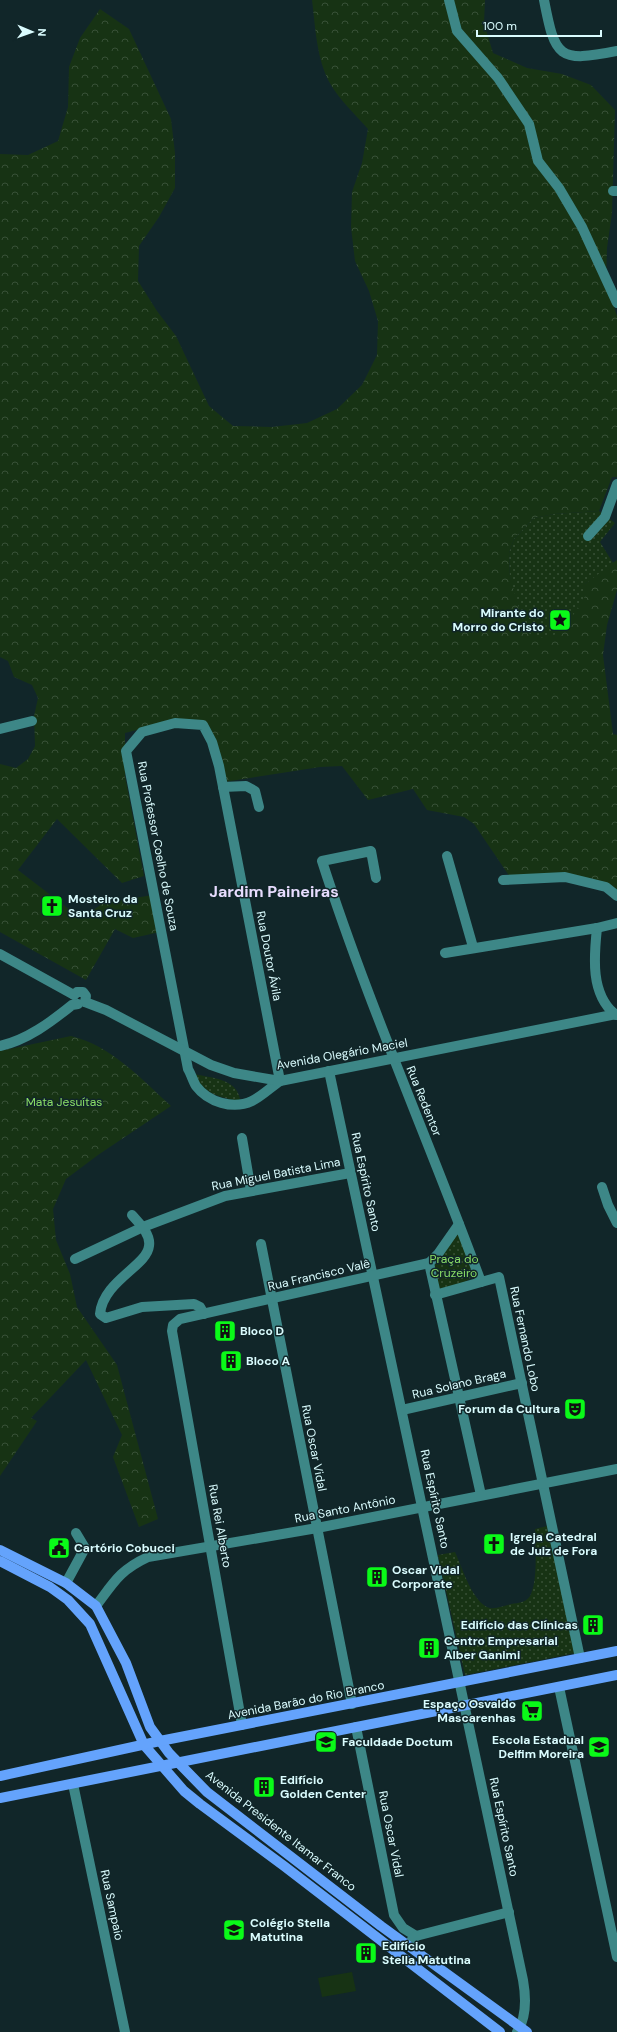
<svg xmlns="http://www.w3.org/2000/svg" width="617" height="2032" font-family="'DM Sans',sans-serif">
  <style>
    .forest { fill: url(#forest-crowns) }
    .park { fill: url(#park-dots) }
    .pitch { fill: #173314 }
    .lines { fill: none; stroke-linecap: round; stroke-linejoin: round }
    .minor { stroke: #3d8787; stroke-width: 10 }
    .major { stroke: #64a3fc; stroke-width: 10 }
    .labels { text-anchor: middle; stroke-width: 3; stroke-linejoin: round; paint-order: stroke }
    .poi-label { font-size: 12px; font-weight: bold; fill: #dafcfe; stroke: #112629; text-anchor: start }
    .street-label { font-size: 12px; fill: #dafcfe; stroke: #112629 }
    .park-label { font-size: 12px; fill: #8ade66; stroke: #112629 }
    .district-label { font-size: 16px; font-weight: bold; fill: #e7dcfe; stroke: #112629 }
  </style>
  <defs>
    <pattern id="forest-crowns" width="20" height="18" patternUnits="userSpaceOnUse"><rect width="20" height="18" fill="#173314"/><path d="M2 6a3 3 0 1 1 6 0M12 15a3 3 0 1 1 6 0" fill="none" stroke="#385137"/></pattern>
    <pattern id="park-dots" width="8" height="8" patternUnits="userSpaceOnUse"><rect width="8" height="8" fill="#173314"/><path d="M2 2h.1M6 6h.1" fill="none" stroke="#385137" stroke-width="1.8" stroke-linecap="round"/></pattern>
  </defs>
  <rect width="100%" height="100%" fill="#112629"/>
  <!-- forest -->
  <g class="forest">
    <path d="M 312,0 L 485,0 L 484,23 L 493,53 L 527,68 L 562,74 L 591,85 L 615,110 L 612,213 L 607,248 L 606,282 L 617,316 L 617,477 L 612,477 L 599,511 L 554,514 L 534,518 L 514,539 L 509,553 L 510,577 L 515,588 L 521,618 L 585,596 L 585,584 L 603,569 L 617,560 L 617,590 L 607,625 L 603,655 L 613,734 L 617,735 L 617,897 L 575,875 L 510,877 L 474,824 L 464,817 L 427,810 L 413,789 L 368,800 L 342,766 L 320,767 L 224,782 L 209,725 L 177,720 L 125,733 L 125,776 L 144,876 L 122,883 L 57,819 L 18,870 L 74,913 L 88,914 L 103,903 L 153,895 L 160,932 L 133,938 L 115,929 L 86,980 L 0,932 L 0,764 L 16,768 L 28,759 L 35,746 L 34,716 L 38,698 L 32,685 L 14,677 L 8,661 L 0,657 L 0,154 L 28,155 L 58,141 L 68,107 L 69,67 L 80,38 L 100,9 L 129,29 L 171,119 L 175,153 L 175,188 L 159,217 L 139,246 L 138,281 L 157,311 L 176,336 L 209,406 L 233,426 L 272,427 L 307,423 L 337,409 L 362,385 L 377,355 L 378,321 L 369,291 L 355,261 L 351,227 L 352,192 L 362,163 L 368,129 C 353,112 333,94 325,73 C 316,50 315,24 312,0 Z"/>
    <path d="M 71,1036 C 112,1046 141,1079 171,1106 L 98,1155 L 66,1179 L 53,1209 L 56,1240 L 70,1274 L 77,1307 L 117,1365 L 158,1519 L 139,1527 L 113,1457 L 122,1435 L 86,1360 L 31,1418 L 37,1421 L 0,1476 L 0,1051 Z"/>
  </g>
  <!-- park -->
  <g class="park">
    <polygon points="599,511 615,523 600,542 613,563 585,584 585,596 562,633 539,638 526,632 510,577 509,553 514,539 534,518 554,514"/>
    <path d="M 194,1074 C 211,1078 236,1078 240,1099 L 237,1101 C 217,1096 205,1094 194,1074 Z"/>
    <path d="M 459,1229 L 474,1270 C 471,1285 452,1286 439,1289 L 434,1267 L 437,1260 Z"/>
    <path d="M 547,1526 L 575,1653 L 465,1675 L 438,1555 L 455,1552 C 462,1567 473,1604 490,1608 C 496,1609 505,1606 511,1604 C 519,1603 528,1602 531,1594 C 538,1577 535,1548 535,1529 Z"/>
  </g>
  <!-- pitch -->
  <polygon class="pitch" points="352,1972 356,1991 322,1997 318,1978"/>
  <g class="lines">
    <!-- minor -->
    <g class="minor">
      <polyline points="449,0 457,31 498,78 529,124 538,161 559,188 582,227 617,303"/>
      <path d="M 544,0 C 555,57 558,63 617,51"/>
      <polyline points="613,191 617,191"/>
      <polyline points="588,536 605,517 617,484"/>
      <path d="M 175,723 L 203,725 L 212,742 L 219,766 L 280,1081 C 271,1087 262,1096 252,1101 C 233,1110 208,1102 196,1086 C 193,1081 191,1074 188,1069 L 126,751 L 142,732 Z"/>
      <polyline points="0,729 32,721"/>
      <polyline points="223,787 246,786 255,791 259,807"/>
      <polyline points="447,856 473,947"/>
      <path d="M 376,878 L 371,851 L 322,861 C 368,1004 429,1141 481,1282"/>
      <polyline points="503,880 565,877 606,887 617,896"/>
      <path d="M 597,928 C 594,956 590,995 616,1015"/>
      <polyline points="445,953 597,928 617,923"/>
      <polyline points="0,954 74,995"/>
      <polyline points="74,995 77,992 83,992 86,996 85,1002"/>
      <polyline points="85,1002 106,1010 211,1065 234,1073 280,1081 617,1014"/>
      <path d="M 0,1046 C 27,1040 51,1022 72,1005 L 78,1004"/>
      <path d="M 329,1071 L 523,1980 C 526,1997 527,2017 517,2032"/>
      <polyline points="242,1138 251,1191"/>
      <polyline points="602,1187 608,1205 617,1223"/>
      <path d="M 132,1215 C 139,1223 151,1234 149,1246 C 147,1266 103,1281 100,1314 L 106,1318 L 142,1307 L 194,1304 L 200,1307 L 204,1314"/>
      <polyline points="261,1244 352,1704"/>
      <polyline points="75,1259 143,1227 225,1196 350,1173"/>
      <polyline points="429,1263 481,1495"/>
      <polyline points="435,1295 499,1277 580,1658"/>
      <polyline points="402,1410 522,1383"/>
      <polyline points="66,1583 85,1548 76,1533"/>
      <path d="M 96,1606 C 114,1582 120,1570 148,1557 L 317,1528 L 617,1469"/>
      <polyline points="559,1687 617,1957"/>
      <polyline points="242,1725 172,1331 173,1325 180,1319 429,1263 438,1254 459,1224"/>
      <polyline points="356,1727 394,1915 403,1928 416,1936"/>
      <polyline points="73,1784 125,2032"/>
      <polyline points="411,1941 416,1936 509,1912"/>
    </g>
    <!-- major -->
    <g class="major">
      <polyline points="0,1550 66,1583 96,1606 126,1663 150,1727 169,1753 207,1792 381,1926 527,2032"/>
      <polyline points="0,1561 50,1587 68,1600 90,1624 144,1745 184,1791 200,1804 284,1866 500,2032"/>
      <polyline points="0,1776 160,1741 617,1651"/>
      <polyline points="0,1798 617,1675"/>
    </g>
  </g>
  <!-- icons -->
  <defs>
    <g id="sight-square" transform="scale(1.15)"><rect x="-9" y="-9" width="18" height="18" rx="4" fill="#0afa18" stroke="#112629"/><path d="M0-6L1.8-2.2L6-1.7L2.9 1.2L3.7 5.4L0 3.3L-3.7 5.4L-2.9 1.2L-6-1.7L-1.8-2.2Z" fill="#111"/></g>
    <g id="church-square" transform="scale(1.15)"><rect x="-9" y="-9" width="18" height="18" rx="4" fill="#0afa18" stroke="#112629"/><path d="M-1.2-6h2.4v3.5h3.3v2.4h-3.3V6h-2.4V-.1h-3.3v-2.4h3.3Z" fill="#111"/></g>
    <g id="building-square" transform="scale(1.15)"><rect x="-9" y="-9" width="18" height="18" rx="4" fill="#0afa18" stroke="#112629"/><path d="M-4-6H4V6H1V3H-1V6H-4ZM-2.5-4.3h1.7v1.8h-1.7ZM.8-4.3h1.7v1.8H.8ZM-2.5-1h1.7V.8h-1.7ZM.8-1h1.7V.8H.8Z" fill="#111"/></g>
    <g id="theatre-square" transform="scale(1.15)"><rect x="-9" y="-9" width="18" height="18" rx="4" fill="#0afa18" stroke="#112629"/><path d="M-5-5.5Q0-4 5-5.5V0Q5 5 0 6Q-5 5-5 0ZM-3.3-2.5H-1v1.5H-3.3ZM1-2.5H3.3v1.5H1ZM-2.8 1Q0 5.5 2.8 1Z" fill="#111"/></g>
    <g id="civic-square" transform="scale(1.15)"><rect x="-9" y="-9" width="18" height="18" rx="4" fill="#0afa18" stroke="#112629"/><path d="M-.6-6.5H3V-4.5H.6V-3L4-1V1h2V6H-6V1h2V-1L-.6-3ZM-1.2 2.5V6h2.4V2.5Z" fill="#111"/></g>
    <g id="supermarket-square" transform="scale(1.15)"><rect x="-9" y="-9" width="18" height="18" rx="4" fill="#0afa18" stroke="#112629"/><path d="M-6-5.5h2.5l.6 2H6L4.5 2H-2.5L-4.4-4H-6ZM-1.5 3.2a1.3 1.3 0 1 0 .1 0ZM3 3.2a1.3 1.3 0 1 0 .1 0Z" fill="#111"/></g>
    <g id="university-square" transform="scale(1.15)"><rect x="-9" y="-9" width="18" height="18" rx="4" fill="#0afa18" stroke="#112629"/><path d="M0-5L7-2L0 1L-7-2ZM-4 1L0 2.5L4 1V4Q0 6-4 4Z" fill="#111"/></g>
    <g id="school-square" transform="scale(1.15)"><rect x="-9" y="-9" width="18" height="18" rx="4" fill="#0afa18" stroke="#112629"/><path d="M0-5L7-2L0 1L-7-2ZM-4 1L0 2.5L4 1V4Q0 6-4 4Z" fill="#111"/></g>
  </defs>
  <g fill-rule="evenodd">
    <use href="#sight-square" x="560" y="620"/>
    <use href="#church-square" x="52" y="906"/>
    <use href="#building-square" x="225" y="1331"/>
    <use href="#building-square" x="231" y="1361"/>
    <use href="#theatre-square" x="575" y="1409"/>
    <use href="#church-square" x="494" y="1544"/>
    <use href="#civic-square" x="59" y="1548"/>
    <use href="#building-square" x="377" y="1577"/>
    <use href="#building-square" x="593" y="1625"/>
    <use href="#building-square" x="429" y="1648"/>
    <use href="#supermarket-square" x="532" y="1711"/>
    <use href="#university-square" x="326" y="1742"/>
    <use href="#school-square" x="599" y="1747"/>
    <use href="#building-square" x="264" y="1787"/>
    <use href="#school-square" x="234" y="1930"/>
    <use href="#building-square" x="366" y="1953"/>
  </g>
  <g class="labels">
    <!-- poi labels -->
    <g class="poi-label">
      <text x="544" y="617" text-anchor="end">Mirante do<tspan x="544" dy="14">Morro do Cristo</tspan></text>
      <text x="68" y="903">Mosteiro da<tspan x="68" dy="14">Santa Cruz</tspan></text>
      <text x="240" y="1335">Bloco D</text>
      <text x="246" y="1365">Bloco A</text>
      <text x="560" y="1413" text-anchor="end">Forum da Cultura</text>
      <text x="510" y="1541">Igreja Catedral<tspan x="510" dy="14">de Juiz de Fora</tspan></text>
      <text x="74" y="1552">Cartório Cobucci</text>
      <text x="392" y="1574">Oscar Vidal<tspan x="392" dy="14">Corporate</tspan></text>
      <text x="578" y="1629" text-anchor="end">Edifício das Clínicas</text>
      <text x="444" y="1645">Centro Empresarial<tspan x="444" dy="14">Alber Ganimi</tspan></text>
      <text x="516" y="1708" text-anchor="end">Espaço Osvaldo<tspan x="516" dy="14">Mascarenhas</tspan></text>
      <text x="584" y="1744" text-anchor="end">Escola Estadual<tspan x="584" dy="14">Delfim Moreira</tspan></text>
      <text x="342" y="1746">Faculdade Doctum</text>
      <text x="280" y="1784">Edifício<tspan x="280" dy="14">Golden Center</tspan></text>
      <text x="250" y="1927">Colégio Stella<tspan x="250" dy="14">Matutina</tspan></text>
      <text x="382" y="1950">Edifício<tspan x="382" dy="14">Stella Matutina</tspan></text>
    </g>
    <!-- street labels -->
    <g class="street-label">
      <text transform="translate(158 846) rotate(79)" y="4">Rua Professor Coelho de Souza</text>
      <text transform="translate(269 956) rotate(79)" y="4">Rua Doutor Ávila</text>
      <text transform="translate(342 1054) rotate(-10)" y="4">Avenida Olegário Maciel</text>
      <text transform="translate(424 1101) rotate(68)" y="4">Rua Redentor</text>
      <text transform="translate(276 1174) rotate(-11)" y="4">Rua Miguel Batista Lima</text>
      <text transform="translate(366 1182) rotate(78)" y="4">Rua Espírito Santo</text>
      <text transform="translate(319 1275) rotate(-13)" y="4">Rua Francisco Valê</text>
      <text transform="translate(525 1339) rotate(78)" y="4">Rua Fernando Lobo</text>
      <text transform="translate(459 1384) rotate(-13)" y="4">Rua Solano Braga</text>
      <text transform="translate(314 1448) rotate(79)" y="4">Rua Oscar Vidal</text>
      <text transform="translate(435 1499) rotate(78)" y="4">Rua Espírito Santo</text>
      <text transform="translate(345 1509) rotate(-11)" y="4">Rua Santo Antônio</text>
      <text transform="translate(220 1526) rotate(80)" y="4">Rua Rei Alberto</text>
      <text transform="translate(306 1700) rotate(-11)" y="4">Avenida Barão do Rio Branco</text>
      <text transform="translate(504 1827) rotate(78)" y="4">Rua Espírito Santo</text>
      <text transform="translate(281 1831) rotate(38)" y="4">Avenida Presidente Itamar Franco</text>
      <text transform="translate(391 1834) rotate(79)" y="4">Rua Oscar Vidal</text>
      <text transform="translate(112 1905) rotate(78)" y="4">Rua Sampaio</text>
    </g>
    <!-- park labels -->
    <g class="park-label">
      <text x="64" y="1106">Mata Jesuítas</text>
      <text x="454" y="1263">Praça do<tspan x="454" dy="14">Cruzeiro</tspan></text>
    </g>
    <!-- district labels -->
    <g class="district-label">
      <text x="274" y="897">Jardim Paineiras</text>
    </g>
  </g>
  <!-- north arrow -->
  <g transform="translate(32 32) rotate(92)" stroke="#112629" stroke-width="3" paint-order="stroke">
  <path d="M0-3L7 15L0 10L-7 15Z" fill="#dafcfe"/>
  <text y="-6" font-size="11" font-weight="bold" text-anchor="middle" fill="#dafcfe">N</text>
  </g>
  <!-- scale -->
  <path d="M477 30v6h124v-6" fill="none" stroke="#dafcfe" stroke-width="2"/>
  <text x="483" y="30" font-size="12" fill="#dafcfe" stroke="#112629" stroke-width="3" paint-order="stroke">100 m</text>
</svg>
